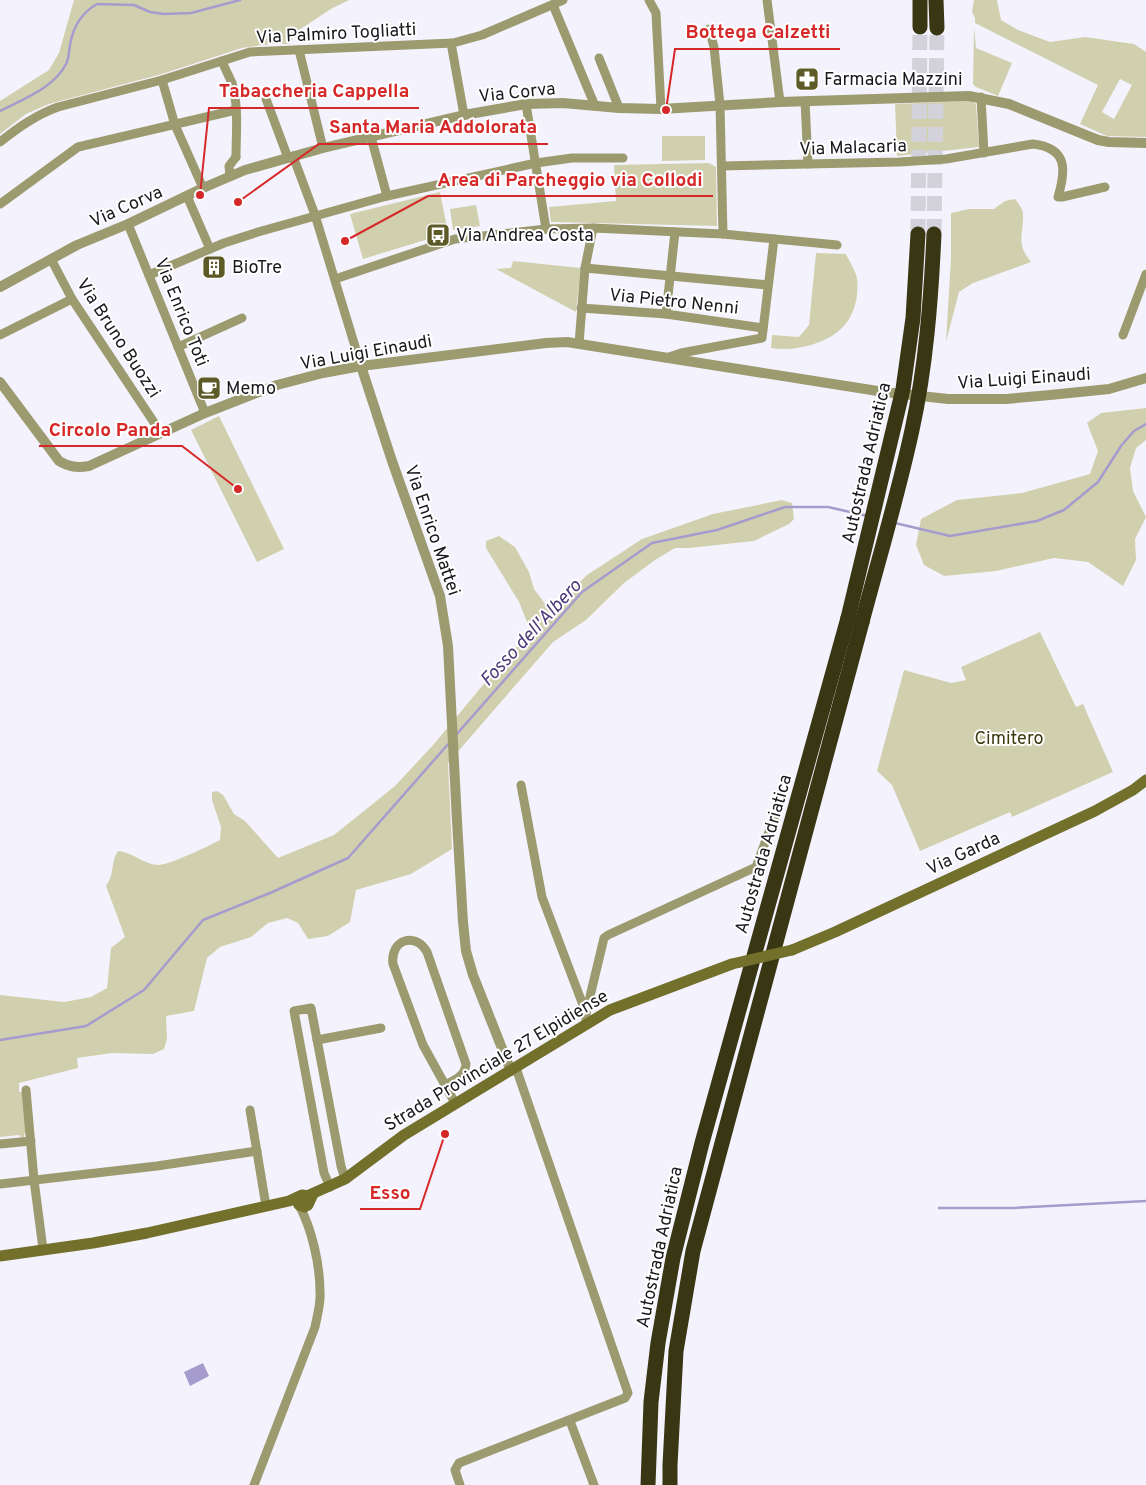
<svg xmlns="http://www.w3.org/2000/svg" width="1146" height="1485" font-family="Overpass,sans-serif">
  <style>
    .green { fill: #d1d0ae; fill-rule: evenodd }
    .water { fill: #a59bcd }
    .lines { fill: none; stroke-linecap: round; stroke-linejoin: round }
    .stream { stroke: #a59bcd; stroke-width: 2.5 }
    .motorway-tunnel { stroke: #d3d2db; stroke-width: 15; stroke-dasharray: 15 8; stroke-linecap: butt }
    .minor { stroke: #9c9b70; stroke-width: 9 }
    .tertiary { stroke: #9c9b70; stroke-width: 10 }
    .secondary { stroke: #73702c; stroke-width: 11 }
    .motorway { stroke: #383613; stroke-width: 15 }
    .secondary-bridge { stroke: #73702c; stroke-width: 11 }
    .motorway-bridge { stroke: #383613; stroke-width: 15 }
    .labels { text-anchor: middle; stroke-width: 4; stroke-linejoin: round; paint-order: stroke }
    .street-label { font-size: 18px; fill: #19181d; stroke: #fff }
    .poi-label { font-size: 18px; fill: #19181d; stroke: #fff; text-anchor: start }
    .park-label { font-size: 18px; fill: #3b390e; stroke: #fff }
    .water-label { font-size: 19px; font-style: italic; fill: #4b3b79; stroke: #fff }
    .leader { fill: none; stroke: #d62828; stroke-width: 2 }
    .callout-dot { fill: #d62828; stroke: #fff; stroke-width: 2 }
    .callout-label { font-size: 19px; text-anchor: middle; font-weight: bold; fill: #d62828; stroke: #fff; stroke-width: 4; stroke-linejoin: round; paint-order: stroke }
  </style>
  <rect width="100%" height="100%" fill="#f4f3fd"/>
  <!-- green -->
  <g class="green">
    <polygon points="74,0 349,0 331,9 299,30 289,44 270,44 242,48 162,74 49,104 26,114 0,134 0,101 49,70 59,53"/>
    <path d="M 974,0 L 997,0 L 1001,20 L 1018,30 L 1050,42 L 1085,37 L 1134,44 L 1146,52 L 1146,137 L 1107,136 L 1080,124 L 1098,85 L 975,23 L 975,18 L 972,12 ZM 1120,79 L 1132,85 L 1114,119 L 1102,112 Z"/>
    <polygon points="974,26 976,48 1012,63 998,96 976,87 973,84"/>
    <polygon points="972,101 976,104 979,147 897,156 895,104"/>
    <polygon points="662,136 705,136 705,160 662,161"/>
    <polygon points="709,163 716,167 717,226 551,222 549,207 616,201 614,165"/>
    <polygon points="440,192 448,233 363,259 350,214"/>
    <path d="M 1015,199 C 1018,203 1022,208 1023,213 C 1024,235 1015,242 1031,262 L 973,283 L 959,292 L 946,342 L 951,258 L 951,213 L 969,209 L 994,209 L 1005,201 Z"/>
    <polygon points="476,205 480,226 453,230 450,209"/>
    <path d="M 816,253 L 846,254 C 849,261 856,271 857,279 C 859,295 855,314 843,327 C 827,344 794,352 771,348 L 772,335 L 799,337 L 809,325 Z"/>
    <polygon points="513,261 581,268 576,312 496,269 511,268"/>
    <polygon points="1146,408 1146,440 1136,448 1130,468 1133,491 1146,517 1135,539 1136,560 1123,586 1088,562 1054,558 996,571 944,576 924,565 916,545 921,519 957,500 1022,493 1090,474 1098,451 1087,423 1101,413"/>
    <polygon points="219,416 284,549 257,562 191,430"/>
    <path d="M 782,500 L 792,503 L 794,519 L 789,524 L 754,541 L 689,548 L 675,548 L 655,560 L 624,583 L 586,620 L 553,642 L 448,763 L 452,849 L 411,874 L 356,890 L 350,922 L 328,936 L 308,939 L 298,923 L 287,918 L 268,923 L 251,937 L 220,947 L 207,958 L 194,1011 L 166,1016 L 167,1039 L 164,1049 L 153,1054 L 112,1053 L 77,1058 L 78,1068 L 19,1083 L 19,1092 L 24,1092 C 25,1107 29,1125 23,1139 L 19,1135 L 0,1137 L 0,995 L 64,1002 L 91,997 L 107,988 L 111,948 L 125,937 L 106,886 C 115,874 110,863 118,851 C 132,852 143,864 158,865 C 169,865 209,846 220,840 L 221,827 L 212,800 L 212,792 L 217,791 L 223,795 L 234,814 L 245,821 L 278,858 L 334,835 L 395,786 L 434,744 L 502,662 L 531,632 L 519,602 L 486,548 L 486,541 L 499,536 L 515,547 L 529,572 L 534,589 L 546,605 L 558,604 L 587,575 L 642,539 L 713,514 Z"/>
    <polygon points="1040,632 1076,707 1083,704 1113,772 1012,817 1010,812 920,851 892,785 877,771 904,670 951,683 966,680 961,667"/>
  </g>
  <!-- water -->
  <polygon class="water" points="203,1363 209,1376 190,1386 184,1372"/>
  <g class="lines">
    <!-- stream -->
    <g class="stream">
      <path d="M 0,111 C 23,99 54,88 66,64 C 69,59 69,51 70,45 C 73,27 81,13 97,4 L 134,5 L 150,12 L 164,14 L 191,13 L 240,0"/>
      <polyline points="895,523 950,536 1037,521 1064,510 1098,482 1121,446 1134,431 1146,424"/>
      <polyline points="456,735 582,592 652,543 717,530 785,507 828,507 868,516"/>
      <polyline points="0,1040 86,1026 144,990 203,920 270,893 348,858 450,742"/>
      <polyline points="939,1208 1013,1208 1146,1201"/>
    </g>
    <!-- motorway-tunnel -->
    <g class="motorway-tunnel">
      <polyline points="918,234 920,27"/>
      <polyline points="934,234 937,28"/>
    </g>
    <!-- minor -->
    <g class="minor">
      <polyline points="649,0 656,13 661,109"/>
      <polyline points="767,0 780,102"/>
      <polyline points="553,5 595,106"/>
      <polyline points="709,29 714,47 720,105 723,234"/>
      <polyline points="451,43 464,115"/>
      <polyline points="299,50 323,148"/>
      <polyline points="599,58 619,108"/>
      <path d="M 222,61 C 225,69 229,76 232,83 C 239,107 236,133 236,157"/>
      <polyline points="162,80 175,125 203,188"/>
      <polyline points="981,97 984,153"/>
      <polyline points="266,99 288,158"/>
      <polyline points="805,101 808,164"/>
      <polyline points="526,104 546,229"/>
      <polyline points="371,137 387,196"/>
      <path d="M 0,142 C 19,127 36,115 58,107 L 162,80 L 250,52 L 453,43 L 482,35 L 563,0"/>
      <polyline points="293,156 315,215 361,366"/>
      <path d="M 722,166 L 899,162 L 946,159 L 1033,144 C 1068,148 1066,170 1058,197 L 1062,197 L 1105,187"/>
      <polyline points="230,176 229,166 236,157"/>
      <polyline points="187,196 210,249"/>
      <polyline points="0,204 78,147 236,110"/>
      <polyline points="128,224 205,413"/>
      <polyline points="51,259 72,299 161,433"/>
      <polyline points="585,268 768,285"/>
      <polyline points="149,275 224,243 258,232 387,196 536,163 572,158 623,158"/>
      <polyline points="335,279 455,239 546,229 593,228 723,234 837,245"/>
      <polyline points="581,308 666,314 763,328"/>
      <polyline points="666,314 675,232"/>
      <polyline points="0,335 72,299"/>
      <polyline points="1123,335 1146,274"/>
      <polyline points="579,344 585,268 593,228"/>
      <polyline points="178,347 242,318"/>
      <polyline points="666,358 681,353 762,338 774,239"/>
      <polyline points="521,785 542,897 586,1013"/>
      <polyline points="586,1024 586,1013 604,938 608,935 756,867 776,813"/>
      <polyline points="317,1040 381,1028"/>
      <path d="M 445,1085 C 455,1080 465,1076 466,1064 L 427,952 C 415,931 390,940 393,964 L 423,1045 L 455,1103"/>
      <polyline points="26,1090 34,1180 43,1249"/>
      <polyline points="250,1110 266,1206"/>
      <polyline points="0,1144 31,1141"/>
      <polyline points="0,1184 157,1166 257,1151"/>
      <polyline points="330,1187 324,1173 294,1011 311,1008 341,1166 345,1179"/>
      <polyline points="570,1421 594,1485"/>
      <path d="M 254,1485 L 315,1327 C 317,1316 321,1304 320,1292 C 320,1265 312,1229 299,1205"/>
      <polyline points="460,1485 455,1470 459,1463 625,1398 628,1393 516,1068"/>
    </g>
    <!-- tertiary -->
    <g class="tertiary">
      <polyline points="0,287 77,245 128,224 203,188 245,170 323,148 464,115 526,104 563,103 619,108 661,109 780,102 969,96 1009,104 1098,140 1109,142 1146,143"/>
      <polyline points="361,366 392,461 440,596 448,646 457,821 463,922 466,951 473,975 511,1071"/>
      <path d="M 0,382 L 59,461 C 69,467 77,468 89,466 L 205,413 L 277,385 L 323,373 L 361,366 L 546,343 L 567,342 L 884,392 L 948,399 L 1006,399 L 1050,395 L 1109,389 L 1146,378"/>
    </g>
    <!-- secondary -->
    <g class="secondary">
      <polyline points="792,950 835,932 1095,811 1133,790 1146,780"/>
      <polyline points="307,1196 345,1179 404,1135 610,1010 732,964"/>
      <polyline points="299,1197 297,1201 299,1205 304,1207 308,1205 313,1194"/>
      <polyline points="0,1256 93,1243 147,1233 289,1201 302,1195 307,1196 310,1199"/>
    </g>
    <!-- motorway -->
    <g class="motorway">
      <polyline points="920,0 920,27"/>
      <polyline points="936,0 937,28"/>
      <polyline points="648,1485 651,1402 658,1343 673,1258 702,1143 848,618"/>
      <polyline points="670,1485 670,1465 676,1351 693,1251 862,622"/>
    </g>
    <!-- secondary-bridge -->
    <polyline class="secondary-bridge" points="732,964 792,950"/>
    <!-- motorway-bridge -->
    <g class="motorway-bridge">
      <polyline points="848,618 903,389 913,318 918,234"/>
      <path d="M 862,622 C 879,558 898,495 912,430 C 926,366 931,300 934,234"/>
    </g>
  </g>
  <!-- icons -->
  <defs>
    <g id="pharmacy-square" transform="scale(1.25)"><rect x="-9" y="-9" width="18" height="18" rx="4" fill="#5c5a27" stroke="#fff"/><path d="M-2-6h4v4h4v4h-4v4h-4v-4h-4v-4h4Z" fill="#fff"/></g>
    <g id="bus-square" transform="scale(1.25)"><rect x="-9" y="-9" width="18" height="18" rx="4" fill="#5c5a27" stroke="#fff"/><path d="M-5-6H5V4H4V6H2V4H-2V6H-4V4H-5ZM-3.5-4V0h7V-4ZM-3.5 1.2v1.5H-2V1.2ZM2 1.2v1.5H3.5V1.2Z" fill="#fff"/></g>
    <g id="building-square" transform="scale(1.25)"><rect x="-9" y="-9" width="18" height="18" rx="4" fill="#5c5a27" stroke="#fff"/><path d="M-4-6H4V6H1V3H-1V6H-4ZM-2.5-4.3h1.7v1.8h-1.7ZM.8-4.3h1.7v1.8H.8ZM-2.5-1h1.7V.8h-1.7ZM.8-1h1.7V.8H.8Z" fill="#fff"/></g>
    <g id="cafe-square" transform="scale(1.25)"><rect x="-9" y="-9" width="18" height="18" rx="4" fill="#5c5a27" stroke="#fff"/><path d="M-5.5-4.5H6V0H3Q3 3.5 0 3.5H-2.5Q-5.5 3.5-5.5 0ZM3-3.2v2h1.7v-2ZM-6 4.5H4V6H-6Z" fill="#fff"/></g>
  </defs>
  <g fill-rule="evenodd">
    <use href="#pharmacy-square" x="807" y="79"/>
    <use href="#bus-square" x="438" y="235"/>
    <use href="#building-square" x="214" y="267"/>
    <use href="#cafe-square" x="209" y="388"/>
  </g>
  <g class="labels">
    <!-- street labels -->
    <g class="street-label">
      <text transform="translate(336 33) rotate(-3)" y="6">Via Palmiro Togliatti</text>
      <text transform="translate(517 92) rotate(-6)" y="6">Via Corva</text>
      <text transform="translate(853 147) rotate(-2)" y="6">Via Malacaria</text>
      <text transform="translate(126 206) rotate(-24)" y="6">Via Corva</text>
      <text transform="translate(674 301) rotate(6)" y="6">Via Pietro Nenni</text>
      <text transform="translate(182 312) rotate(68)" y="6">Via Enrico Toti</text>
      <text transform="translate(119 338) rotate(57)" y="6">Via Bruno Buozzi</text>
      <text transform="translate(366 352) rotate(-10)" y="6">Via Luigi Einaudi</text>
      <text transform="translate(1024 378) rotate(-4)" y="6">Via Luigi Einaudi</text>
      <text transform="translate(866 463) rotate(-77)" y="6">Autostrada Adriatica</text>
      <text transform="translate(433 530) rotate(71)" y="6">Via Enrico Mattei</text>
      <text transform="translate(963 853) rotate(-25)" y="6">Via Garda</text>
      <text transform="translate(763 854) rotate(-74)" y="6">Autostrada Adriatica</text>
      <text transform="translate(496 1060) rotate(-31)" y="6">Strada Provinciale 27 Elpidiense</text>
      <text transform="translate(659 1247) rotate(-78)" y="6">Autostrada Adriatica</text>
    </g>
    <!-- poi labels -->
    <g class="poi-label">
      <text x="824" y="85">Farmacia Mazzini</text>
      <text x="456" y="241">Via Andrea Costa</text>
      <text x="232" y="273">BioTre</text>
      <text x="226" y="394">Memo</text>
    </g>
    <!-- park labels -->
    <g class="park-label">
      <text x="1009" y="744">Cimitero</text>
    </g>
    <!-- water labels -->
    <g class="water-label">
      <text transform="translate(530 632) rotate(-47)" y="7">Fosso dell'Albero</text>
    </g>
  </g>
  <!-- callouts -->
  <path class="leader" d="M666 110L675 49H840M200 195L209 108H419M238 202L319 144H548M345 241L428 196H713M238 489L182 446H39M445 1134L420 1209H360"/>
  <g class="callout-dot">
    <circle cx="666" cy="110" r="5"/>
    <circle cx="200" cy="195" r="5"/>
    <circle cx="238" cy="202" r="5"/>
    <circle cx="345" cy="241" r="5"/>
    <circle cx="238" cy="489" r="5"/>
    <circle cx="445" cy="1134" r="5"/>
  </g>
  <g class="callout-label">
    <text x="758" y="38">Bottega Calzetti</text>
    <text x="314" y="97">Tabaccheria Cappella</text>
    <text x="433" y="133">Santa Maria Addolorata</text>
    <text x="570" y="186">Area di Parcheggio via Collodi</text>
    <text x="110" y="436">Circolo Panda</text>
    <text x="390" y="1199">Esso</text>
  </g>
</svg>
